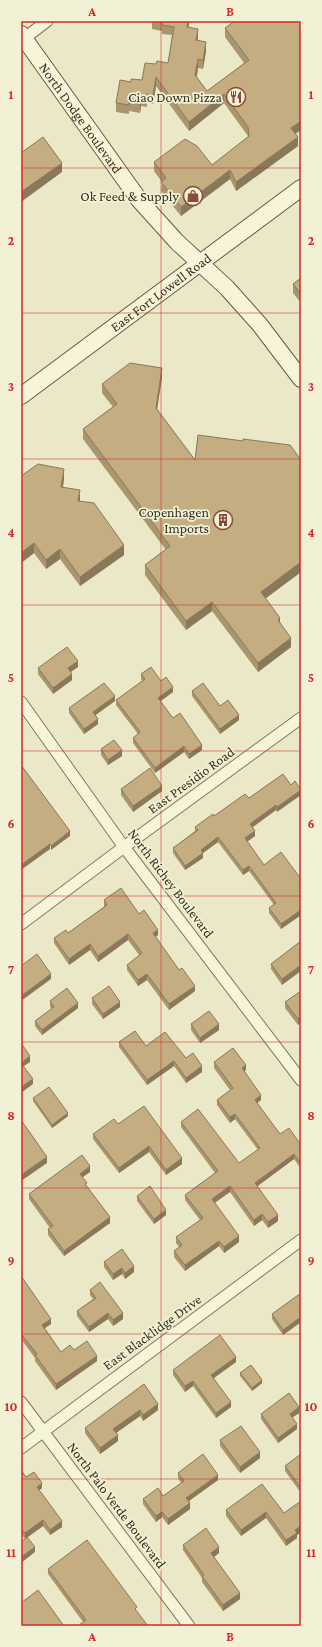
<svg xmlns="http://www.w3.org/2000/svg" width="322" height="1647" font-family="'Crimson Pro',serif">
  <style>
    .lines { fill: none; stroke-linecap: round; stroke-linejoin: round }
    .street-casing { stroke: #847b5e; stroke-width: 13 }
    .secondary-casing { stroke: #665c41; stroke-width: 18 }
    .street { stroke: #f6f4d9; stroke-width: 11 }
    .secondary { stroke: #f6f4d9; stroke-width: 16 }
    .wall { fill: #a9956e }
    .shaded-wall { fill: #89795a }
    .building { fill: #c4ad80; stroke: #89795a }
    .grid { fill: none; stroke: #d62828; stroke-width: 1; stroke-opacity: 0.55 }
    .labels { text-anchor: middle; stroke-width: 3.5; stroke-linejoin: round; paint-order: stroke }
    .poi-label { font-size: 14px; fill: #363020; stroke: #f2f1d6; text-anchor: end }
    .street-label { font-size: 14px; fill: #363020; stroke: #f2f1d6 }
    .neatline { fill: none; stroke: #d62828; stroke-width: 1.5 }
    .grid-label { font-size: 13px; text-anchor: middle; font-weight: bold; fill: #d62828 }
  </style>
  <rect width="100%" height="100%" fill="#eae8c7"/>
  <g class="lines">
    <!-- street casing -->
    <g class="street-casing">
      <g id="street">
        <polyline points="21,41 47,21"/>
        <polyline points="21,702 124,847 301,1080"/>
        <polyline points="21,924 124,847 301,718"/>
        <polyline points="21,1402 189,1626"/>
        <polyline points="21,1448 301,1240"/>
      </g>
    </g>
    <!-- secondary casing -->
    <g class="secondary-casing">
      <g id="secondary">
        <path id="s1" d="M 21,34 L 140,201 L 177,242 L 227,288 L 260,325 L 301,379"/>
        <path id="s2" d="M 21,396 L 301,188"/>
      </g>
    </g>
    <!-- street -->
    <use href="#street" class="street"/>
    <!-- secondary -->
    <use href="#secondary" class="secondary"/>
  </g>
  <!-- wall -->
  <g class="wall">
    <polygon points="152,21 189,21 188,27 198,38 197,40 206,51 203,69 198,68 197,77 207,91 244,63 225,37 225,28 235,21 296,134 298,146 236,191 230,179 181,216 161,191 162,182 154,171 154,162 212,165 248,137 248,136 224,103 189,131 156,86 153,104 147,103 147,107 141,106 140,113 129,111 129,114 116,112 116,103 131,82 142,80 156,64 168,63 172,35 162,34 162,31 152,29"/>
    <polygon points="301,278 301,303 293,293 293,284"/>
    <polygon points="162,377 157,409 195,460 301,460 301,572 265,598 280,624 291,647 258,672 212,611 186,630 145,575 145,565 166,550 83,439 83,429 113,407 102,393 102,384"/>
    <polygon points="21,476 64,479 63,488 80,499 80,501 124,555 80,586 60,559 46,569 34,553 21,563"/>
    <polygon points="78,667 70,672 72,680 53,694 38,674 38,668"/>
    <polygon points="141,674 161,681 173,692 160,701 173,718 202,750 189,759 184,752 155,773 133,743 133,738 138,734 116,705 116,700 142,681 141,679"/>
    <polygon points="192,691 220,706 239,720 220,734 192,696"/>
    <polygon points="115,701 95,715 98,724 84,734 69,713 69,708"/>
    <polygon points="101,749 122,756 108,765 101,755"/>
    <polygon points="283,774 277,812 276,810 253,827 255,836 247,842 264,865 301,879 301,915 281,929 269,913 269,908 274,905 249,871 243,875 218,842 203,853 203,858 185,870 173,853 173,848 195,831 195,827 249,798"/>
    <polygon points="121,789 162,791 133,812 121,795"/>
    <polygon points="104,900 139,914 158,935 155,937 195,991 169,1010 147,980 138,986 127,970 127,965 139,955 128,940 98,962 90,950 69,965 54,943 54,938 68,933 104,907"/>
    <polygon points="301,941 282,985 271,969 271,964"/>
    <polygon points="301,991 301,1022 298,1025 285,1008 285,1002"/>
    <polygon points="92,998 120,1007 103,1019 92,1004"/>
    <polygon points="50,1001 78,1008 42,1035 35,1026 35,1021 51,1009 50,1006"/>
    <polygon points="191,1024 219,1030 200,1043 191,1030"/>
    <polygon points="119,1042 146,1046 186,1058 202,1072 186,1083 174,1066 147,1085 119,1047"/>
    <polygon points="214,1062 246,1070 244,1071 261,1100 257,1103 280,1134 301,1145 301,1169 294,1159 257,1186 278,1221 268,1228 262,1220 254,1226 230,1192 215,1203 239,1242 224,1253 219,1246 185,1271 174,1257 174,1251 179,1247 176,1243 176,1237 200,1220 185,1200 185,1195 215,1173 181,1127 181,1122 239,1163 258,1150 235,1119 230,1123 217,1105 217,1100 230,1090 214,1068"/>
    <polygon points="33,1098 68,1116 52,1128 33,1101"/>
    <polygon points="118,1124 182,1164 166,1175 149,1152 119,1173 93,1139 93,1134"/>
    <polygon points="90,1172 82,1177 87,1186 110,1223 64,1256 48,1235 48,1229 50,1228 29,1199 29,1194"/>
    <polygon points="137,1196 166,1215 154,1224 137,1201"/>
    <polygon points="104,1262 134,1272 125,1279 122,1274 113,1280 104,1267"/>
    <polygon points="21,1276 51,1324 45,1328 61,1352 74,1350 97,1361 56,1390 35,1361 35,1358 21,1339"/>
    <polygon points="90,1290 123,1319 113,1326 108,1319 89,1332 77,1316 77,1311 93,1299 90,1295"/>
    <polygon points="301,1293 301,1322 283,1335 272,1319 272,1314"/>
    <polygon points="236,1362 214,1378 231,1407 216,1418 193,1386 185,1392 173,1375 173,1370"/>
    <polygon points="240,1373 262,1383 252,1391 240,1376"/>
    <polygon points="144,1384 158,1410 143,1421 140,1416 116,1433 118,1441 100,1454 85,1433 85,1428"/>
    <polygon points="299,1413 293,1417 297,1429 278,1443 261,1419 261,1414"/>
    <polygon points="220,1440 260,1458 240,1473 220,1446"/>
    <polygon points="301,1454 301,1493 285,1471 285,1466"/>
    <polygon points="21,1470 26,1477 42,1488 39,1490 62,1527 50,1535 43,1526 25,1539 21,1533"/>
    <polygon points="178,1473 218,1480 189,1501 190,1509 168,1525 162,1517 156,1522 143,1504 143,1499 163,1496 181,1483 178,1478"/>
    <polygon points="301,1501 301,1532 297,1535 297,1538 286,1546 266,1518 241,1536 226,1516 226,1510 284,1513"/>
    <polygon points="183,1545 219,1553 214,1557 240,1599 223,1611 202,1582 202,1578 183,1550"/>
    <polygon points="48,1569 137,1612 148,1626 79,1626 79,1625 83,1622 48,1574"/>
  </g>
  <!-- shaded-wall -->
  <g class="shaded-wall">
    <polygon points="188,21 189,21 189,25 187,36 187,27"/>
    <polygon points="198,29 198,38 196,49 196,40"/>
    <polygon points="206,42 206,51 203,69 203,60"/>
    <polygon points="198,59 198,68 195,84 195,75"/>
    <polygon points="156,77 156,86 153,104 153,95"/>
    <polygon points="224,94 224,103 189,131 189,122"/>
    <polygon points="141,97 141,106 140,113 140,104"/>
    <polygon points="301,121 301,130 291,137 291,128"/>
    <polygon points="298,137 298,146 236,191 236,182"/>
    <polygon points="62,163 62,172 21,202 21,192"/>
    <polygon points="230,170 230,179 181,216 181,207"/>
    <polygon points="162,368 162,377 156,417 156,408"/>
    <polygon points="64,469 64,479 61,497 61,487"/>
    <polygon points="80,490 80,499 78,511 78,501"/>
    <polygon points="34,543 34,553 21,563 21,553"/>
    <polygon points="124,545 124,555 80,586 80,577"/>
    <polygon points="60,549 60,559 46,569 46,560"/>
    <polygon points="301,562 301,572 261,602 261,592"/>
    <polygon points="212,602 212,611 186,630 186,621"/>
    <polygon points="280,618 280,627 278,620"/>
    <polygon points="291,638 291,647 258,672 258,663"/>
    <polygon points="78,661 78,667 68,674 68,668"/>
    <polygon points="72,674 72,680 53,694 53,688"/>
    <polygon points="173,687 173,692 158,703 158,698"/>
    <polygon points="115,696 115,701 93,717 93,712"/>
    <polygon points="239,715 239,720 220,734 220,729"/>
    <polygon points="98,719 98,724 84,734 84,729"/>
    <polygon points="202,745 202,750 189,759 189,754"/>
    <polygon points="184,746 184,752 155,773 155,768"/>
    <polygon points="122,750 122,756 108,765 108,760"/>
    <polygon points="162,786 162,791 133,812 133,806"/>
    <polygon points="301,790 301,795 277,812 277,807"/>
    <polygon points="276,805 276,810 250,829 250,824"/>
    <polygon points="70,831 70,836 51,850 51,846"/>
    <polygon points="255,831 255,836 245,843 245,838"/>
    <polygon points="218,837 218,842 203,853 203,858 185,870 185,866 201,850"/>
    <polygon points="50,844 50,849 21,870 21,865"/>
    <polygon points="249,866 249,871 243,875 243,870"/>
    <polygon points="301,910 301,915 281,929 281,924"/>
    <polygon points="158,930 158,935 153,939 153,933"/>
    <polygon points="128,934 128,940 98,962 98,956"/>
    <polygon points="90,944 90,950 69,965 69,959"/>
    <polygon points="301,965 301,971 282,985 282,979"/>
    <polygon points="51,974 51,979 21,1001 21,996"/>
    <polygon points="147,974 147,980 138,986 138,980"/>
    <polygon points="195,986 195,991 169,1010 169,1004"/>
    <polygon points="120,1002 120,1007 103,1019 103,1014"/>
    <polygon points="78,1003 78,1008 42,1035 42,1030"/>
    <polygon points="301,1017 301,1022 298,1025 298,1019"/>
    <polygon points="219,1024 219,1030 200,1043 200,1038"/>
    <polygon points="30,1056 30,1062 21,1068 21,1063"/>
    <polygon points="174,1061 174,1066 147,1085 147,1080"/>
    <polygon points="246,1065 246,1070 242,1073 242,1068"/>
    <polygon points="202,1066 202,1072 186,1083 186,1078"/>
    <polygon points="33,1079 33,1084 21,1093 21,1087"/>
    <polygon points="261,1095 261,1100 255,1105 255,1100"/>
    <polygon points="68,1113 68,1116 52,1128 52,1125"/>
    <polygon points="235,1114 235,1119 230,1123 230,1117"/>
    <polygon points="149,1146 149,1152 119,1173 119,1168"/>
    <polygon points="294,1154 294,1159 255,1188 255,1183"/>
    <polygon points="47,1157 47,1163 21,1181 21,1175"/>
    <polygon points="182,1158 182,1164 166,1175 166,1170"/>
    <polygon points="90,1166 90,1172 80,1179 80,1174"/>
    <polygon points="230,1186 230,1192 212,1204 212,1199"/>
    <polygon points="166,1210 166,1215 154,1224 154,1219"/>
    <polygon points="262,1214 262,1220 254,1226 254,1220"/>
    <polygon points="278,1215 278,1221 268,1228 268,1222"/>
    <polygon points="110,1217 110,1223 64,1256 64,1251"/>
    <polygon points="239,1236 239,1242 224,1253 224,1247"/>
    <polygon points="219,1241 219,1246 185,1271 185,1265"/>
    <polygon points="134,1266 134,1272 125,1279 125,1273"/>
    <polygon points="122,1268 122,1274 113,1280 113,1274"/>
    <polygon points="108,1313 108,1319 89,1332 89,1327"/>
    <polygon points="123,1313 123,1319 113,1326 113,1320"/>
    <polygon points="301,1317 301,1322 283,1335 283,1330"/>
    <polygon points="51,1319 51,1324 42,1330 42,1325"/>
    <polygon points="97,1356 97,1361 56,1390 56,1384"/>
    <polygon points="236,1357 236,1362 211,1380 211,1375"/>
    <polygon points="262,1380 262,1383 252,1391 252,1388"/>
    <polygon points="193,1381 193,1386 185,1392 185,1386"/>
    <polygon points="231,1402 231,1407 216,1418 216,1413"/>
    <polygon points="158,1404 158,1410 143,1421 143,1415"/>
    <polygon points="299,1407 299,1413 290,1419 290,1414"/>
    <polygon points="140,1410 140,1416 113,1435 113,1429"/>
    <polygon points="297,1424 297,1429 278,1443 278,1438"/>
    <polygon points="118,1435 118,1441 100,1454 100,1448"/>
    <polygon points="260,1452 260,1458 240,1473 240,1467"/>
    <polygon points="218,1475 218,1480 186,1503 186,1498"/>
    <polygon points="42,1483 42,1488 37,1492 37,1487"/>
    <polygon points="190,1503 190,1509 168,1525 168,1519"/>
    <polygon points="162,1512 162,1517 156,1522 156,1516"/>
    <polygon points="266,1512 266,1518 241,1536 241,1530"/>
    <polygon points="43,1520 43,1526 25,1539 25,1533"/>
    <polygon points="62,1521 62,1527 50,1535 50,1530"/>
    <polygon points="301,1526 301,1532 297,1535 297,1538 286,1546 286,1540 295,1530"/>
    <polygon points="35,1547 35,1552 21,1563 21,1557"/>
    <polygon points="219,1547 219,1553 211,1559 211,1553"/>
    <polygon points="240,1593 240,1599 223,1611 223,1605"/>
  </g>
  <!-- building -->
  <g class="building">
    <polygon points="158,21 188,21 187,27 198,29 196,40 206,42 203,60 198,59 195,75 207,91 249,60 225,28 235,21 301,21 301,121 291,128 298,137 236,182 230,170 181,207 161,182 166,178 154,162 185,139 197,146 212,165 249,136 248,127 224,94 189,122 156,77 153,95 147,94 147,98 141,97 140,104 129,102 129,105 116,103 120,80 131,82 131,79 142,80 145,63 156,64 157,61 168,63 174,27 162,25 163,22"/>
    <polygon points="43,137 62,163 21,192 21,153"/>
    <polygon points="301,278 301,294 293,284"/>
    <polygon points="130,363 162,368 156,408 195,460 198,435 243,441 243,439 290,445 301,460 301,562 261,592 280,618 278,620 291,638 258,663 212,602 186,621 145,565 170,546 83,429 117,404 102,384"/>
    <polygon points="38,464 64,469 61,487 80,490 78,501 94,503 124,545 80,577 60,549 46,560 34,543 21,553 21,476"/>
    <polygon points="67,647 78,661 68,668 72,674 53,688 38,668"/>
    <polygon points="151,667 161,681 166,677 173,687 158,698 173,718 180,713 202,745 189,754 184,746 155,768 133,738 140,732 116,700 145,679 141,674"/>
    <polygon points="104,683 115,696 93,712 98,719 84,729 69,708"/>
    <polygon points="203,683 220,706 228,700 239,715 220,729 192,691"/>
    <polygon points="114,740 122,750 108,760 101,749"/>
    <polygon points="21,765 70,831 51,846 50,844 21,865"/>
    <polygon points="150,768 162,786 133,806 121,789"/>
    <polygon points="283,774 291,785 295,781 301,790 277,807 276,805 250,824 255,831 245,838 264,865 281,852 301,879 301,910 281,924 269,908 276,903 249,866 243,870 218,837 201,850 203,853 185,866 173,848 198,830 195,827 213,814 214,816 245,794 249,798"/>
    <polygon points="121,888 139,914 144,910 158,930 153,933 179,970 182,968 195,986 169,1004 147,974 138,980 127,965 142,953 128,934 98,956 90,944 69,959 54,938 66,930 68,933 107,905 104,900"/>
    <polygon points="301,941 301,965 282,979 271,964"/>
    <polygon points="37,954 51,974 21,996 21,966"/>
    <polygon points="109,986 120,1002 103,1014 92,998"/>
    <polygon points="67,988 78,1003 42,1030 35,1021 54,1007 50,1001"/>
    <polygon points="301,991 301,1017 298,1019 285,1002"/>
    <polygon points="209,1011 219,1024 200,1038 191,1024"/>
    <polygon points="135,1031 146,1046 165,1032 186,1058 193,1053 202,1066 186,1078 174,1061 147,1080 119,1042"/>
    <polygon points="21,1043 30,1056 21,1063 33,1079 21,1087"/>
    <polygon points="233,1048 246,1065 242,1068 261,1095 255,1100 280,1134 289,1128 301,1145 301,1164 294,1154 255,1183 278,1215 268,1222 262,1214 254,1220 230,1186 212,1199 239,1236 224,1247 219,1241 185,1265 174,1251 182,1245 176,1237 203,1218 185,1195 218,1171 181,1122 198,1109 239,1163 260,1148 235,1114 230,1117 217,1100 233,1088 214,1062"/>
    <polygon points="49,1087 68,1113 52,1125 33,1098"/>
    <polygon points="144,1106 182,1158 166,1170 149,1146 119,1168 93,1134 114,1119 118,1124"/>
    <polygon points="21,1120 47,1157 21,1175"/>
    <polygon points="82,1155 90,1166 80,1174 87,1183 85,1184 110,1217 64,1251 48,1229 53,1226 29,1194"/>
    <polygon points="150,1186 166,1210 154,1219 137,1196"/>
    <polygon points="122,1249 134,1266 125,1273 122,1268 113,1274 104,1262"/>
    <polygon points="21,1276 51,1319 42,1325 61,1352 70,1345 74,1350 87,1341 97,1356 56,1384 35,1355 37,1354 21,1334"/>
    <polygon points="100,1282 123,1313 113,1320 108,1313 89,1327 77,1311 96,1298 90,1290"/>
    <polygon points="301,1293 301,1317 283,1330 272,1314"/>
    <polygon points="220,1335 236,1357 211,1375 231,1402 216,1413 193,1381 185,1386 173,1370"/>
    <polygon points="251,1365 262,1380 252,1388 240,1373"/>
    <polygon points="144,1384 158,1404 143,1415 140,1410 113,1429 118,1435 100,1448 85,1428"/>
    <polygon points="289,1393 299,1407 290,1414 297,1424 278,1438 261,1414"/>
    <polygon points="241,1426 260,1452 240,1467 220,1440"/>
    <polygon points="203,1454 218,1475 186,1498 190,1503 168,1519 162,1512 156,1516 143,1499 158,1488 163,1496 184,1481 178,1473"/>
    <polygon points="301,1454 301,1488 285,1466"/>
    <polygon points="21,1470 26,1477 34,1472 42,1483 37,1487 62,1521 50,1530 43,1520 25,1533 21,1528"/>
    <polygon points="262,1484 284,1513 301,1501 301,1526 295,1530 297,1533 286,1540 266,1512 241,1530 226,1510"/>
    <polygon points="206,1528 219,1547 211,1553 240,1593 223,1605 202,1576 204,1575 183,1545"/>
    <polygon points="27,1537 35,1547 21,1557 21,1543"/>
    <polygon points="87,1540 137,1607 135,1609 148,1626 80,1626 79,1625 86,1620 48,1569"/>
    <polygon points="38,1590 64,1626 21,1626 21,1603"/>
  </g>
  <!-- grid -->
  <path class="grid" d="M 161,21 L 161,1626M 21,168 L 301,168M 21,313 L 301,313M 21,459 L 301,459M 21,605 L 301,605M 21,751 L 301,751M 21,896 L 301,896M 21,1042 L 301,1042M 21,1188 L 301,1188M 21,1334 L 301,1334M 21,1479 L 301,1479"/>
  <!-- icons -->
  <defs>
    <g id="restaurant-ring" transform="scale(1)"><circle r="9.5" fill="#f2f1d6" stroke="#8d4934" stroke-width="1.5"/><path d="M-5-6h1v4h1v-4h1v4h1v-4h1v5L-1.5 .5V6h-2V.5L-5-1ZM5-6V6H3V1.5H1.5Q1.5-4 5-6Z" fill="#8d4934"/></g>
    <g id="shop-ring" transform="scale(1)"><circle r="9.5" fill="#f2f1d6" stroke="#8d4934" stroke-width="1.5"/><path d="M-5-2.5h2.3a2.7 3.5 0 0 1 5.4 0H5L5.5 6h-11ZM-1.5-2.5h3a1.5 2.3 0 0 0-3 0Z" fill="#8d4934"/></g>
    <g id="building-ring" transform="scale(1)"><circle r="9.5" fill="#f2f1d6" stroke="#8d4934" stroke-width="1.5"/><path d="M-4-6H4V6H1V3H-1V6H-4ZM-2.5-4.3h1.7v1.8h-1.7ZM.8-4.3h1.7v1.8H.8ZM-2.5-1h1.7V.8h-1.7ZM.8-1h1.7V.8H.8Z" fill="#8d4934"/></g>
  </defs>
  <g fill-rule="evenodd">
    <use href="#restaurant-ring" x="236" y="97"/>
    <use href="#shop-ring" x="193" y="196"/>
    <use href="#building-ring" x="223" y="520"/>
  </g>
  <g class="labels">
    <!-- poi labels -->
    <g class="poi-label">
      <text x="222" y="102">Ciao Down Pizza</text>
      <text x="179" y="201">Ok Feed &amp; Supply</text>
      <text x="209" y="517">Copenhagen<tspan x="209" dy="16">Imports</tspan></text>
    </g>
    <!-- street labels -->
    <g class="street-label">
      <text dy="5" stroke="none"><textPath href="#s1" startOffset="103">North Dodge Boulevard</textPath></text>
      <text dy="5" stroke="none"><textPath href="#s2" startOffset="174">East Fort Lowell Road</textPath></text>
      <text transform="translate(191 780) rotate(-36)" y="5">East Presidio Road</text>
      <text transform="translate(171 883) rotate(53)" y="5">North Richey Boulevard</text>
      <text transform="translate(152 1332) rotate(-36)" y="5">East Blacklidge Drive</text>
      <text transform="translate(117 1505) rotate(53)" y="5">North Palo Verde Boulevard</text>
    </g>
  </g>
  <!-- border -->
  <rect width="322" height="1647" fill="none" stroke="#f2f1d6" stroke-width="44"/>
  <rect x="22" y="22" width="278" height="1603" class="neatline"/>
  <g class="grid-label">
    <text x="92" y="16">A</text>
    <text x="230" y="16">B</text>
    <text x="11" y="99">1</text>
    <text x="311" y="99">1</text>
    <text x="11" y="245">2</text>
    <text x="311" y="245">2</text>
    <text x="11" y="391">3</text>
    <text x="311" y="391">3</text>
    <text x="11" y="537">4</text>
    <text x="311" y="537">4</text>
    <text x="11" y="682">5</text>
    <text x="311" y="682">5</text>
    <text x="11" y="828">6</text>
    <text x="311" y="828">6</text>
    <text x="11" y="974">7</text>
    <text x="311" y="974">7</text>
    <text x="11" y="1120">8</text>
    <text x="311" y="1120">8</text>
    <text x="11" y="1265">9</text>
    <text x="311" y="1265">9</text>
    <text x="11" y="1411">10</text>
    <text x="311" y="1411">10</text>
    <text x="11" y="1557">11</text>
    <text x="311" y="1557">11</text>
    <text x="92" y="1641">A</text>
    <text x="230" y="1641">B</text>
  </g>
</svg>
